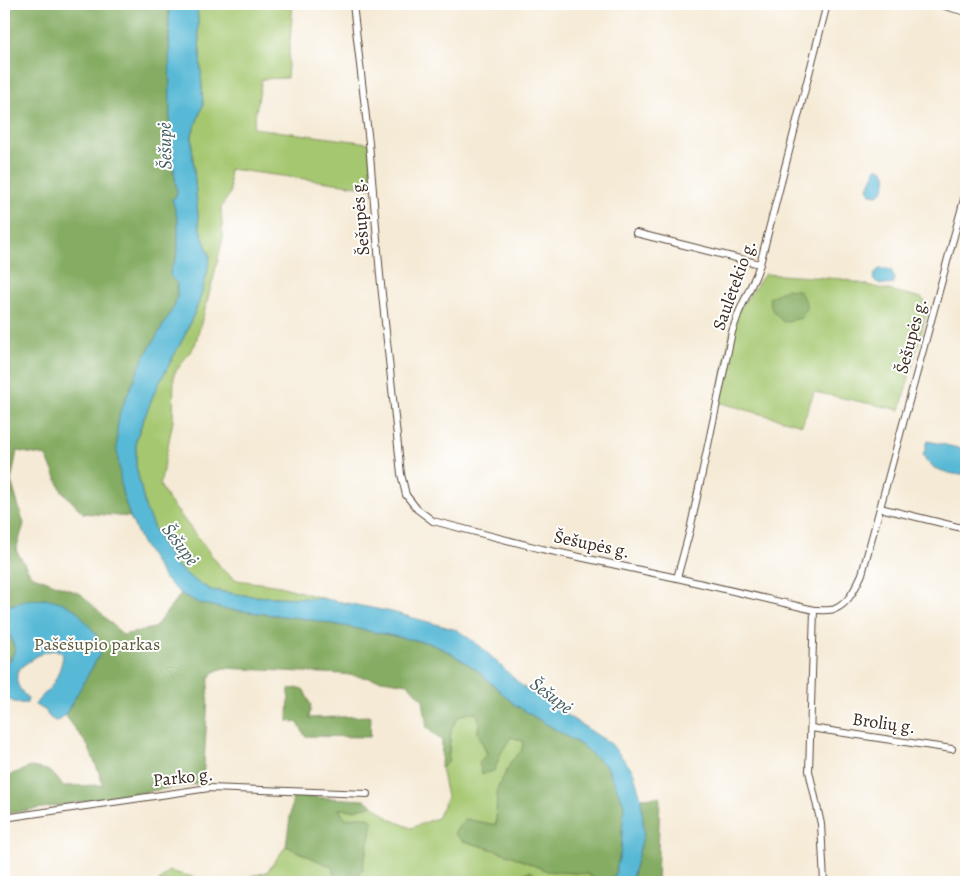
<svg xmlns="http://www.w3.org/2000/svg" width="970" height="886" font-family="Alegreya,serif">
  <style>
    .green { fill: #a5c770; stroke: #707847 }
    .forest { fill: #84ac62; stroke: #606b40 }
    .water { fill: #58b9d6; stroke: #4a727a }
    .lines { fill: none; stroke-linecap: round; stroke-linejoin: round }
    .street-casing { stroke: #574739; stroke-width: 8 }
    .street { stroke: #fff; stroke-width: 6 }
    .labels { text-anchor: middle; stroke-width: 4; stroke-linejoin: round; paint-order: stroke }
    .street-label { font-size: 18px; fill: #3b2a1e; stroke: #fff }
    .park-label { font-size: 18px; fill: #5b5937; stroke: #fff }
    .water-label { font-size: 19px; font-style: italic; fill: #455c5e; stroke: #fff }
  </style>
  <rect width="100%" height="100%" fill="#fff"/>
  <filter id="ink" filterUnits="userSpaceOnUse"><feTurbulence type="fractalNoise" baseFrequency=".02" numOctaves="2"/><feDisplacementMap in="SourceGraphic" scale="10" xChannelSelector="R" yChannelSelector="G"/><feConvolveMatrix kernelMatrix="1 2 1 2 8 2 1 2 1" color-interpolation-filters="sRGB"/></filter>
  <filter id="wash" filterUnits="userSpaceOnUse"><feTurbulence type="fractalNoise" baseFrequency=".0096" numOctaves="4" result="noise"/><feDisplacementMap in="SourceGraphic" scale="20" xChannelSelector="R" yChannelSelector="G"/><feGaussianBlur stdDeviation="1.12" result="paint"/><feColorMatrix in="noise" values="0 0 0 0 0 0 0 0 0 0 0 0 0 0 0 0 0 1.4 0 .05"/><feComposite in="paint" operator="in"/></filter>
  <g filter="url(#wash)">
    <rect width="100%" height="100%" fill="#f5ead5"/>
    <!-- green -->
    <g class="green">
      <polygon points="197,4 293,4 287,78 262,79 253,128 369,143 373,188 229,169 230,193 221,208 223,238 214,276 195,345 174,374 173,421 160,485 168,499 223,570 237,580 280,586 326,599 250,596 211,590 194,580 181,570 169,555 158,537 146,510 136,466 136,439 155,391 185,335 199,302 207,274 210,257 199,226 192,148 192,134 203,105"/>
      <polygon points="765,274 842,279 922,298 927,305 927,312 900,410 814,392 802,425 717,402 734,316"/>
      <polygon points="469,713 476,713 479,718 478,733 494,771 501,753 511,736 523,741 522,750 512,760 497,790 496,825 465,819 454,833 461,840 507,854 547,871 587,874 599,882 551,882 538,877 530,871 522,874 527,882 357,882 362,869 373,822 357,817 345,819 338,809 354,810 373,805 390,819 411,828 437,818 447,797 441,768 448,762 451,729 459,716"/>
      <polygon points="286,846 332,867 336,880 334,882 231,882 267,872"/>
      <polygon points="169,871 213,882 158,882"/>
    </g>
    <!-- forest -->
    <g class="forest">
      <path d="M 4,4 L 169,4 L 170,127 L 172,157 L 177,193 L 176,196 L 172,199 C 173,203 175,207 176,211 C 179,223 179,238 177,250 C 176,260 171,267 171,277 L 177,283 L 177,297 L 174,307 L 143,359 L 122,492 L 130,517 L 83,513 L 62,491 L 46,456 L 17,451 L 11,481 L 24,524 L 16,550 L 31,575 L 81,594 L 123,635 L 154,628 L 181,594 L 199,603 L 224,609 L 308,619 L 429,643 L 449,652 L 476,669 L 515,705 L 581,745 L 607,767 L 624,804 L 621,850 L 613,882 L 599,882 L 587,874 L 547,871 L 507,854 L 461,840 L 454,833 L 465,819 L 496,825 L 497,790 L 512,760 L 522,750 L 523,741 L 511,737 L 501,753 L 494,771 L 482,774 L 479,763 L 487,753 L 478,733 L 479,718 L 476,713 L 469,713 L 459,716 L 451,729 L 448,762 L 441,768 L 442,741 L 427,728 L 423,700 L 408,684 L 343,674 L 223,668 L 214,672 L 209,678 L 203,783 L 4,814 L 4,782 L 12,774 L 31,767 L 47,770 L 55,776 L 63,786 L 103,785 L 100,775 L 88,746 L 65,715 L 100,654 L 49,599 L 28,600 L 4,607 L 4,81 L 5,76 Z"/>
      <path d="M 786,289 L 798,290 C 807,302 809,303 802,318 L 783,322 L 772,310 L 769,298 Z"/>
      <polygon points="4,633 11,637 15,650 11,659 4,666"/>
      <polygon points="300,688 304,690 311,706 309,718 371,716 370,737 305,736 298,723 288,721 289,689"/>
      <polygon points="293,796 364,800 373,805 354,810 339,809 345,819 357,817 369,817 373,822 362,870 357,882 334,882 336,880 332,867 286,846"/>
      <polygon points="660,797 657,882 631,882 644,833 641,798"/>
      <polygon points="530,871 538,877 551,882 527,882 522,874"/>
    </g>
    <!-- water -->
    <g class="water">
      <polygon points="169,4 197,4 203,105 192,134 192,148 199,226 210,257 207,274 199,302 185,335 155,391 136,439 136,466 146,510 158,537 169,555 181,570 194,580 211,590 250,596 326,599 392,612 457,630 480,646 522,686 611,744 633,771 641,798 644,833 631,882 613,882 621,850 624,804 607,767 581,745 515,705 476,669 449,652 429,643 308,619 224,609 199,603 181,594 165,579 142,543 130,517 122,492 117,451 117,429 120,412 143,359 174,307 177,297 177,283 171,277 170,274 171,268 176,259 178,247 178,221 172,199 176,196 177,192 172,157 170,127"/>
      <path d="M 876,168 C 892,168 887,189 878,195 L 870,194 L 868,188 Z"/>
      <path d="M 879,269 L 888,269 L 891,270 L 894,277 L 894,283 L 892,284 C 886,286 877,284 873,279 C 874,275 876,271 879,269 Z"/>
      <path d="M 928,441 L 963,449 L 966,452 L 966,473 C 955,477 944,471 934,468 L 933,466 L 927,462 L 923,454 L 926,448 L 926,443 Z"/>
      <path d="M 49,599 L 61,602 L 76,610 L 95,633 L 101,646 L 100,654 L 65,715 L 60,720 L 55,721 L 49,717 L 45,710 L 35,705 C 39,698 44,695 49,689 C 56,682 62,665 63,655 L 60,651 C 48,649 41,653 31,660 C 27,663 21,666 19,670 C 13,681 20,691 28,698 L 27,703 C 18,704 10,702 4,695 L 4,666 L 11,659 L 15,650 L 11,637 L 4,633 L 4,607 L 28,600 Z"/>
    </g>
  </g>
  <g filter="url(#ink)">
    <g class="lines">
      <!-- street casing -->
      <g class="street-casing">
        <g id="street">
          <path d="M 353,4 L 369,143 L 380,275 L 401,474 L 406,495 L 417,509 L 433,521 L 542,549 L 677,578 L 814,610 C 820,610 829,611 835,609 C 849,603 856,587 862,574 L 966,192"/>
          <polyline points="937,4 966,12"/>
          <polyline points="636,233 760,264"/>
          <polyline points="880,508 966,529"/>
          <polyline points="677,578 690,530 732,332 739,312 756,275 760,264 827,4"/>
          <polyline points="814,610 809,771 821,824 824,882"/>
          <polyline points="811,728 952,749"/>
          <polyline points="4,818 209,788 367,794"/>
        </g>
      </g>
      <!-- street -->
      <use href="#street" class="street"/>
    </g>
  </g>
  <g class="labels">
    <!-- street labels -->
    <g class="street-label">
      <text transform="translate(360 217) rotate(-95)" y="6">Šešupės g.</text>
      <text transform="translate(734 285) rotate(-70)" y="6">Saulėtekio g.</text>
      <text transform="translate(911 336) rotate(-75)" y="6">Šešupės g.</text>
      <text transform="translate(592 544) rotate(12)" y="6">Šešupės g.</text>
      <text transform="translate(884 723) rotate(8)" y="6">Brolių g.</text>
      <text transform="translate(183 777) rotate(-6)" y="6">Parko g.</text>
    </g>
    <!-- park labels -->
    <g class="park-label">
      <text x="97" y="650">Pašešupio parkas</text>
    </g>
    <!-- water labels -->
    <g class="water-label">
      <text transform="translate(164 146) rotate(-91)" y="7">Šešupė</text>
      <text transform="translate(181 544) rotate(53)" y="7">Šešupė</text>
      <text transform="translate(552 695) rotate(37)" y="7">Šešupė</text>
    </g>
  </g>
  <!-- margin -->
  <rect width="970" height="886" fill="none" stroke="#fff" stroke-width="20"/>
</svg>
